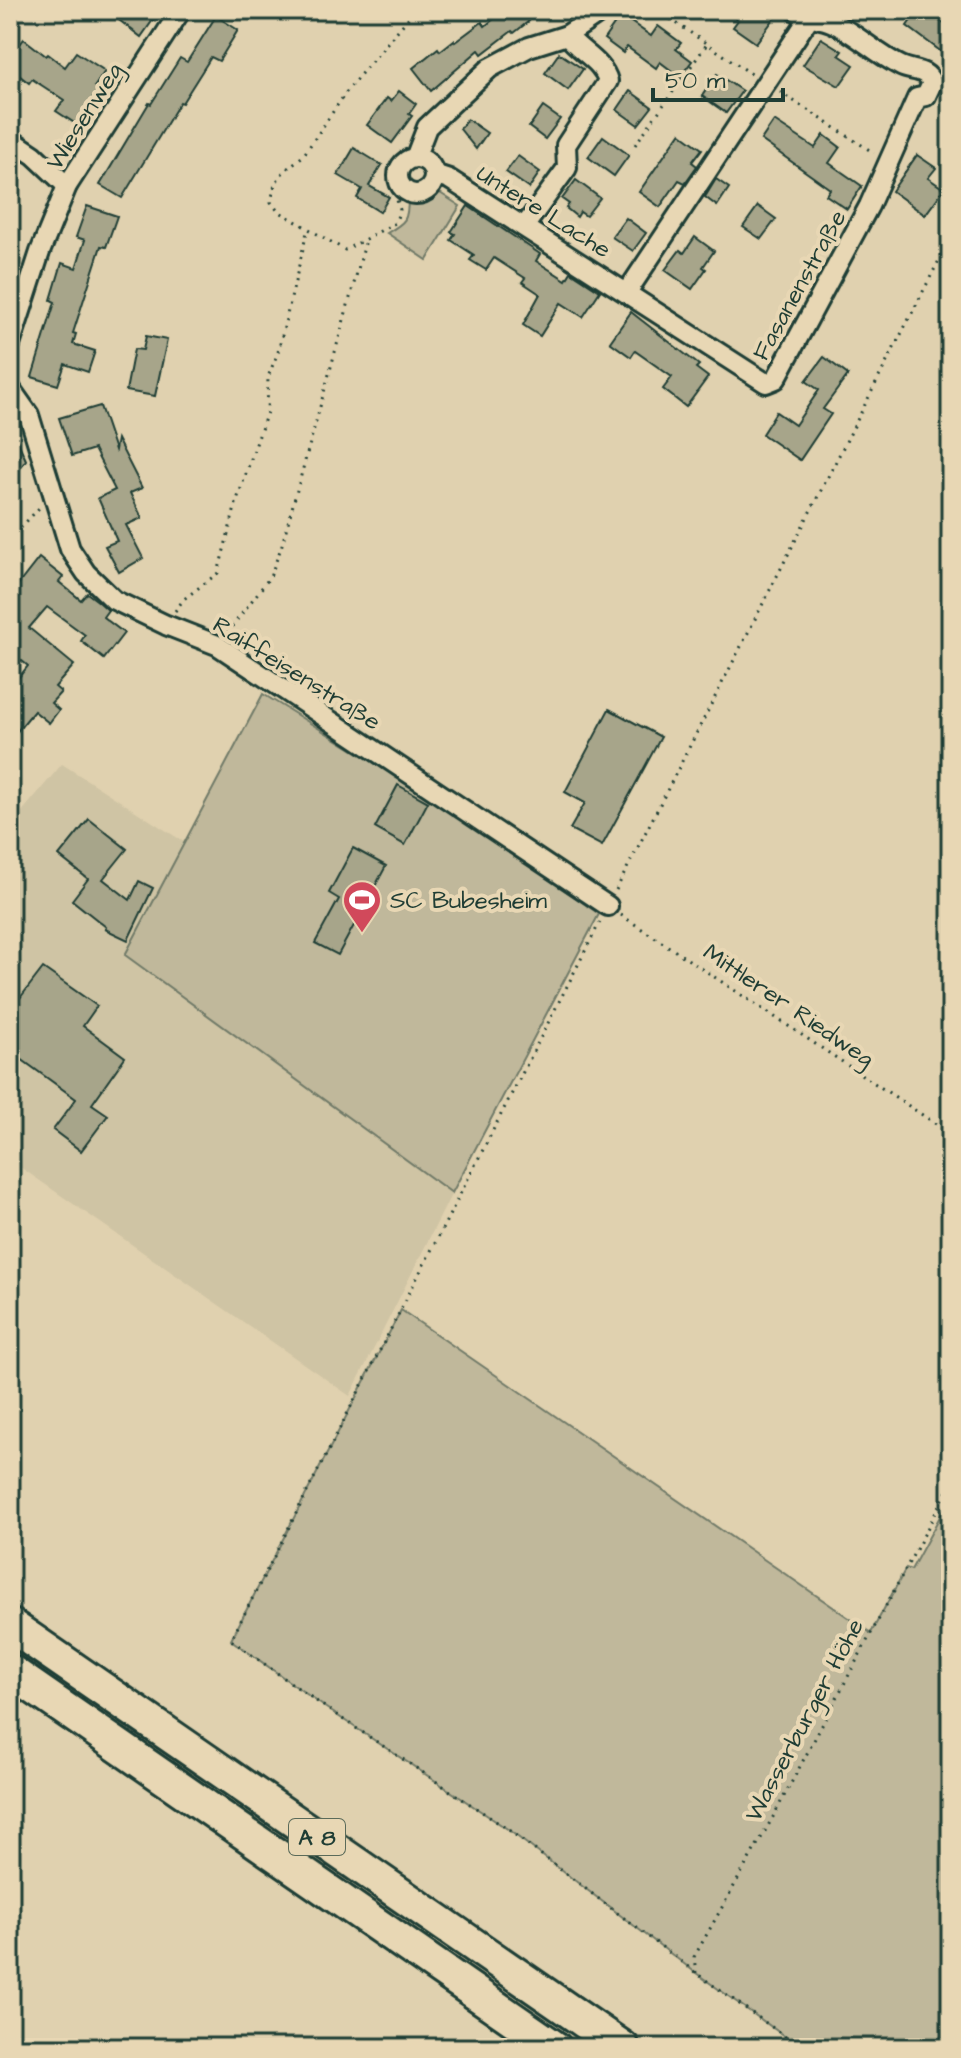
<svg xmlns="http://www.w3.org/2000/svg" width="961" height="2058" font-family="'Architects Daughter',sans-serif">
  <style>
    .built { fill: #cfc4a4 }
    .green { fill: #c0b89b; stroke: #707a68; stroke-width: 2 }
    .building { fill: #a7a58a; stroke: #1f3d34; stroke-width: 2 }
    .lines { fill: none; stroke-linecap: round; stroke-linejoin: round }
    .minor-casing { stroke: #1f3d34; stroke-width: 24 }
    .motorway-casing { stroke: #1f3d34; stroke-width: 38 }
    .path { stroke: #1f3d34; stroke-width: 3; stroke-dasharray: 2 6; stroke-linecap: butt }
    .minor { stroke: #e8d7b4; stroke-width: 18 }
    .motorway { stroke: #e8d7b4; stroke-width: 32 }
    .labels { text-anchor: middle; stroke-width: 8; stroke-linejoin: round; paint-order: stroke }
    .shield { fill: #e8d7b4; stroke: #5b6b5a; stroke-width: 2 }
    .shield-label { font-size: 22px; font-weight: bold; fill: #1f3d34 }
    .street-label { font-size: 24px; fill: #1f3d34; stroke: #e8d7b4 }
    .poi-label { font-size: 24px; fill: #1f3d34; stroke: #e8d7b4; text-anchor: start }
  </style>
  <rect width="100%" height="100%" fill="#e0d1af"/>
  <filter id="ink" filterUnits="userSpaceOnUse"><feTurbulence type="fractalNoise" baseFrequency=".0125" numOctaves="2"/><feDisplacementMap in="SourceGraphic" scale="16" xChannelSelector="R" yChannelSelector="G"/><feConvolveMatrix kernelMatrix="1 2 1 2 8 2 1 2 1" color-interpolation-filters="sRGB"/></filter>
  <g filter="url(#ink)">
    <!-- built -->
    <polygon class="built" points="62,764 184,842 125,955 452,1193 350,1396 10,1160 10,826"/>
    <!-- green -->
    <g class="green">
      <path d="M 437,191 L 460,206 L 427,260 L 387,233 C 406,222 408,220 408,198 L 429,197 Z"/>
      <polygon points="263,694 441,804 599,914 452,1193 125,955"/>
      <polygon points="401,1310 871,1633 906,1568 911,1570 951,1496 951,2048 801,2048 696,1973 506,1828 326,1708 231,1640"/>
    </g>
    <!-- building -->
    <g class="building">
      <polygon points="106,10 145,10 155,17 141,37"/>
      <polygon points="505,10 520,10 529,21 514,33 512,31 482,54 479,50 431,91 413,68 438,48 440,51 454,40 455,42 482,22 485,26"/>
      <polygon points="724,10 768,10 776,16 756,43 733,27 738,20"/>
      <polygon points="918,10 925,10 951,29 951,59 907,26"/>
      <polygon points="621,15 651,36 658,26 681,43 676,49 692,61 680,77 660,62 656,68 627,47 623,53 604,39"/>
      <polygon points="216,16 238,30 219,61 211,57 182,103 180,102 122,198 100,185 149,103 151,104 180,58 187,62"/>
      <polygon points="821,38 842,51 839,55 854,65 839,86 803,65"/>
      <polygon points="24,39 46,56 48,54 65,67 76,52 105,71 95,86 99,89 76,124 56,111 64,100 32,79 29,83 10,68 10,57"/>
      <polygon points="559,53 583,69 568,90 545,73"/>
      <polygon points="717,74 742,91 726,113 702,96"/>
      <polygon points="399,91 416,104 409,114 412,116 392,143 367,125 387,98 391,101"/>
      <polygon points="630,91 652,107 638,125 617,110"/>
      <polygon points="543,107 560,119 545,139 529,127"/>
      <polygon points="467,119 487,133 476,149 460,129"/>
      <polygon points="774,121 815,148 824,135 840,147 829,163 862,186 847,209 826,195 830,189 761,140"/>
      <polygon points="680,133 702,149 692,162 697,166 685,183 679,180 660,207 639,192"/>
      <polygon points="603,136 629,155 614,176 588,157"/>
      <polygon points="354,148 382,165 369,186 389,197 380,212 357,198 362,189 338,175"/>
      <polygon points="917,155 936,168 928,178 944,189 925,215 892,191"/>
      <polygon points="518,156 540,172 529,188 506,172"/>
      <polygon points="716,179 729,188 717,206 705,197"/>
      <polygon points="576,180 600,198 586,216 580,212 577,217 566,208 569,204 562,199"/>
      <polygon points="87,206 117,216 106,247 101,246 73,333 76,334 73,344 95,351 88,372 65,364 58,385 32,377 55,302 51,300 62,263 76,268 85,240 76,237"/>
      <polygon points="468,206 540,254 536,261 566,280 571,272 600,291 583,317 561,303 540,336 523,325 540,294 522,282 525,278 494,258 486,270 470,260 474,255 451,240 455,234 451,232"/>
      <polygon points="758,206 776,219 761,239 743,227"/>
      <polygon points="626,218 646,233 633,251 612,237"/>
      <polygon points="695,237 714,251 703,267 706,269 692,289 665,270 680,250 684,253"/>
      <polygon points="631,312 699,365 696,368 708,377 686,407 663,389 672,377 635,351 631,357 610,342"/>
      <polygon points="146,336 167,340 155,396 126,391 134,349 143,350"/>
      <polygon points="824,357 848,375 823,409 831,414 800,460 762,434 776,412 795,425 819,390 806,381"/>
      <polygon points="100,406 115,450 117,439 142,488 130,493 142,518 126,525 143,558 119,572 105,546 117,541 98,498 115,490 94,449 72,456 59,418"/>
      <polygon points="10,424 26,460 10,482"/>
      <polygon points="39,558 63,577 59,582 81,600 87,593 99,602 108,610 103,617 124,633 104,659 81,641 85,635 47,607 29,628 74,665 55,687 61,692 51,703 59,710 49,723 34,711 10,740 10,688 28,666 10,651 10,595"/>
      <polygon points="609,709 661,737 602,846 570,829 585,803 565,792"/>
      <polygon points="398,785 428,802 405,845 375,828"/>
      <polygon points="89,819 127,849 103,879 130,900 139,881 153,888 128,940 105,929 106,927 72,900 88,879 59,856"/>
      <polygon points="353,848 386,866 338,955 315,943 339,899 329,893"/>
      <polygon points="43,968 97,1006 83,1026 125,1057 92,1104 108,1115 81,1151 53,1130 76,1099 10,1051 10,1011"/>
    </g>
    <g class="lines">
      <!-- minor casing -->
      <g class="minor-casing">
        <g id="minor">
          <polyline points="10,139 34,155 67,186"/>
          <polyline points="415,158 427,127 490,68 529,47 567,35 595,16 596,10"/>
          <circle cx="416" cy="176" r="18"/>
          <path d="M 434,174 L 449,179 L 766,383 L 776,379 L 869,206 L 917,98 L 926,96 L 932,83 C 926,68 914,72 901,66 C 876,54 856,33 831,22 C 818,17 807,18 795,10"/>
          <path d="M 524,227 L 567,168 L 566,145 L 608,81 C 603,61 580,52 567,35"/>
          <polyline points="627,292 809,18"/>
          <polyline points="10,345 40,252 67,186 181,10"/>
          <polyline points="10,388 29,415 70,549 86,573 114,600 166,625 217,645 608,906"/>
        </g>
      </g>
      <!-- motorway casing -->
      <g class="motorway-casing">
        <g id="motorway">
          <polyline points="10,1625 623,2048"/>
          <polyline points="10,1671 555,2048"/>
        </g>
      </g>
      <!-- path -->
      <g class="path">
        <polyline points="657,10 753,75"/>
        <polyline points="780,92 874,153"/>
        <polyline points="635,145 707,44"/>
        <polyline points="406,190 396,197 400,210 395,223 345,250 278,211 271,202 275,184 284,171 303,156 349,88 415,10"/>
        <polyline points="10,539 40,507"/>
        <polyline points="175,611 184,599 218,573 237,500 267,412 268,377 278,352 308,228"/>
        <polyline points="227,633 270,577 281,548 366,240"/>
        <polyline points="616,890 951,237"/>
        <polyline points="621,915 951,1134"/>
        <polyline points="600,922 231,1640 326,1708 506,1828 696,1973 801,2048"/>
        <polyline points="696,1973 694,1957 773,1817 951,1484"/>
      </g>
      <!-- minor -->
      <use href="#minor" class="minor"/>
      <!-- motorway -->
      <use href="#motorway" class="motorway"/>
    </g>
  </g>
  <!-- icons -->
  <defs>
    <g id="stadium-pin" transform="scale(2)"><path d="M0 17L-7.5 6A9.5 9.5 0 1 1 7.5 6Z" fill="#d1495b" stroke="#e8d7b4"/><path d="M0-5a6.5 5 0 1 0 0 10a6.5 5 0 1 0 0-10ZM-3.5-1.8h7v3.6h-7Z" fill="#fff"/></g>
  </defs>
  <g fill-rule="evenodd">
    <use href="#stadium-pin" x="362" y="900"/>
  </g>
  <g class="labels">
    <!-- shield labels -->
    <rect class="shield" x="289" y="1819" width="56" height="36" rx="6"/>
    <g class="shield-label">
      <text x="317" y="1845">A 8</text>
    </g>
    <!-- street labels -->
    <g class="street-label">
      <text transform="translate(84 116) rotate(-58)" y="8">Wiesenweg</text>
      <text transform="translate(544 211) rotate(32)" y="8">Untere Lache</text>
      <text transform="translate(799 285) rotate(-61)" y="8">Fasanenstraße</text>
      <text transform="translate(297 673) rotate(32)" y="8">Raiffeisenstraße</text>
      <text transform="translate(789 1005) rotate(34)" y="8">Mittlerer Riedweg</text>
      <text transform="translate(804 1720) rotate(-62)" y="8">Wasserburger Höhe</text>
    </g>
    <!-- poi labels -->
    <g class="poi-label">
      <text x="390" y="908">SC Bubesheim</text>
    </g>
  </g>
  <!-- margin -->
  <rect width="961" height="2058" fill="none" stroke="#e8d7b4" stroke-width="40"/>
  <rect x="20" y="20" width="921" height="2018" fill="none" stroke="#1f3d34" stroke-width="3" filter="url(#ink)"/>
  <!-- scale -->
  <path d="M653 88v12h130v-12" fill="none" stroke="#1f3d34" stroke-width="4"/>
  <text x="665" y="88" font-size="24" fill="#1f3d34" stroke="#e8d7b4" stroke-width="6" paint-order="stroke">50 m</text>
</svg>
